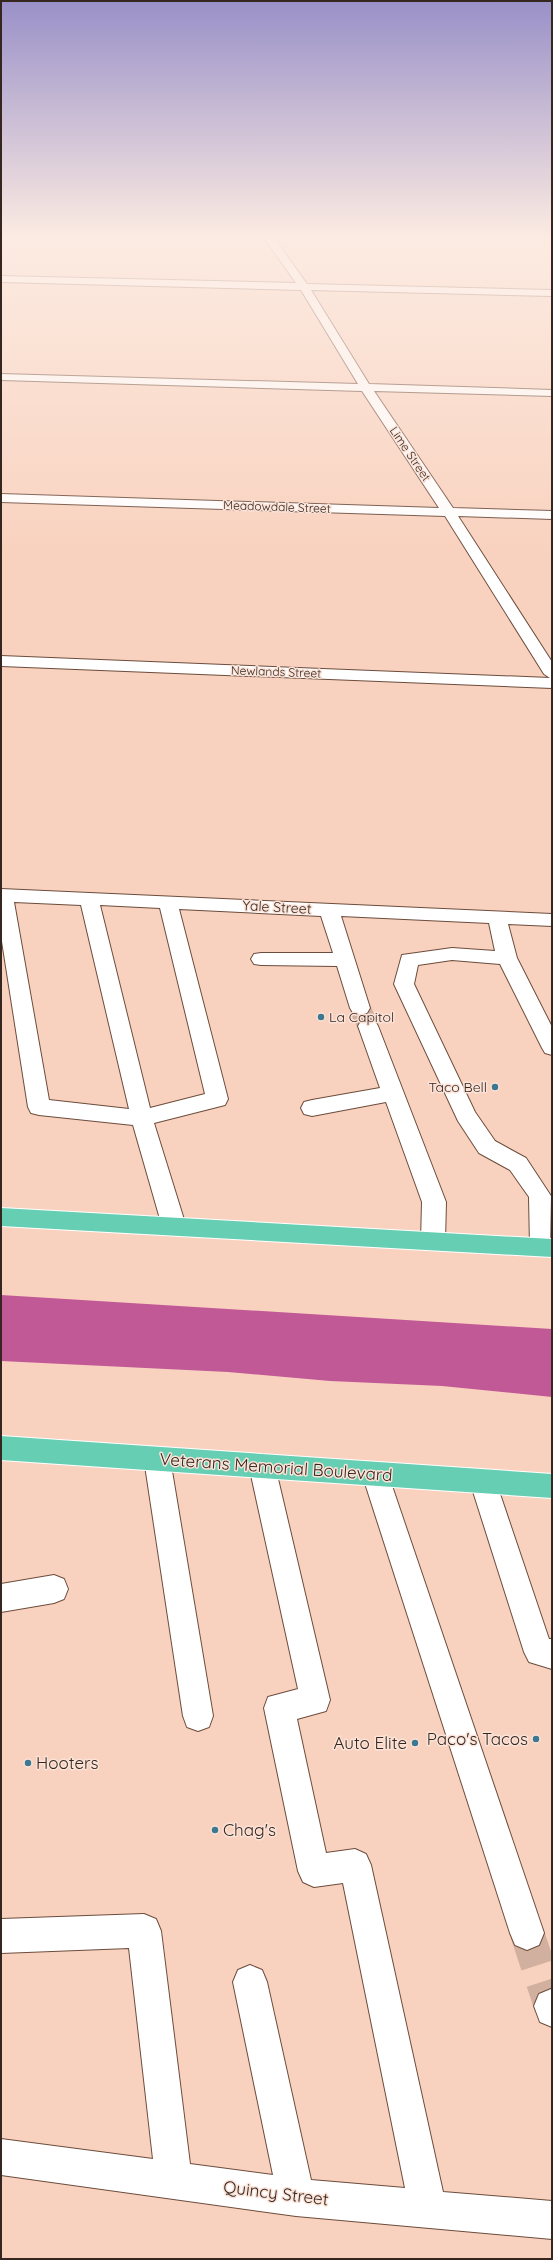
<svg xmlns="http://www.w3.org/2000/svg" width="553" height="2260" font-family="Quicksand,sans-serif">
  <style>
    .water { fill: #c25997 }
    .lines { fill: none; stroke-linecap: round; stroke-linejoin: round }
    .minor-tunnel-far1 { stroke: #d2b09f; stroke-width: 21; stroke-dasharray: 21 10; stroke-linecap: butt }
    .minor-tunnel { stroke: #d2b09f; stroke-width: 34; stroke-dasharray: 34 17; stroke-linecap: butt }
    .minor-casing { stroke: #6c4c3c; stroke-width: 2 }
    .major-casing { stroke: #fff; stroke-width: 2 }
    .minor { fill: #fff; fill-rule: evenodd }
    .major { fill: #66ceb2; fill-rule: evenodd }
    .poi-dot { fill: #3c7890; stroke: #fbe3d8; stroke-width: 1.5 }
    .labels { text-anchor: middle; stroke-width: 3; stroke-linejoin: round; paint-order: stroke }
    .far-street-label { font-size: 12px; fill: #352720; stroke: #fbe3d8 }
    .street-label { font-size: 14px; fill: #352720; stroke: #fbe3d8 }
    .poi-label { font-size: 14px; fill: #352720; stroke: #fbe3d8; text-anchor: start }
    .near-street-label { font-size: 17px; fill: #352720; stroke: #fbe3d8 }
    .near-poi-label { font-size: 17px; fill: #352720; stroke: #fbe3d8; text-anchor: end }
  </style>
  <rect width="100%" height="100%" fill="#f9d2bf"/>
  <!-- water -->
  <polygon class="water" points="1,1295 552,1329 552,1397 442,1386 330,1381 228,1372 1,1361"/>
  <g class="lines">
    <!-- minor-tunnel-far1 -->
    <polyline class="minor-tunnel-far1" points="360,1008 368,1026"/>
    <!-- minor-tunnel -->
    <polyline class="minor-tunnel" points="527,1933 551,2006"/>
    <!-- minor casing -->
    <g class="minor-casing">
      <g id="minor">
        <polygon points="262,235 272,235 307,284 552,290 552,296 311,290 369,384 552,390 552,396 374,391 453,508 552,511 552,519 458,516 552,662 552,688 1,666 1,656 550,678 544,674 445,516 1,502 1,494 439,508 362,391 1,380 1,374 358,384 301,290 1,282 1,276 296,283"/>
        <path d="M 1,889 L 552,914 L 552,926 L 508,924 L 517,958 L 552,1027 L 552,1055 L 545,1053 L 542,1048 L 500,964 L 452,960 L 418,965 L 414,984 L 475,1112 L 495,1141 L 526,1158 L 551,1196 L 550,1254 L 542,1256 L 534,1254 L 530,1247 L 529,1197 L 510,1170 L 479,1153 L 458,1121 L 394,984 L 402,955 L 452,948 L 495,951 L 489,923 L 341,916 L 370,1008 L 367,1013 L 360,1015 L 353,1013 L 350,1008 L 337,966 L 261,965 L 254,964 L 251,959 L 254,954 L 261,953 L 333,953 L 321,916 L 179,909 L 228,1099 L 225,1105 L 154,1123 L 186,1226 L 182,1233 L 174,1235 L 166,1233 L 162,1226 L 133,1125 L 39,1115 L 31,1113 L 28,1107 L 1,935 ZM 14,902 L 81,905 L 129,1109 L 49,1100 ZM 100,905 L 160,908 L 205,1094 L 150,1108 Z"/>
        <polygon points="368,1019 375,1021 378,1026 446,1202 445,1241 441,1248 433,1250 425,1248 421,1241 422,1202 386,1102 312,1116 304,1114 301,1108 304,1102 312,1100 380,1088 358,1026 361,1021"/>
        <polygon points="157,1447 166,1451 170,1459 213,1716 209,1727 198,1731 187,1727 183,1716 144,1459 148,1451"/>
        <polygon points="262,1454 271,1457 275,1466 330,1700 326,1711 297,1719 326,1853 355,1849 366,1854 371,1865 443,2192 552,2201 552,2239 296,2216 1,2175 1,2139 153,2159 129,1948 1,1953 1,1919 144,1914 156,1919 161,1931 190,2164 273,2175 233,1982 238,1970 250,1965 262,1970 267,1982 311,2180 405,2188 343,1883 314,1887 303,1882 298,1871 264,1708 268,1697 298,1689 249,1466 253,1457"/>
        <polygon points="375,1462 384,1465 388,1474 544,1933 539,1945 527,1950 515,1945 510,1933 362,1474 366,1465"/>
        <polygon points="483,1470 493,1473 496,1482 549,1639 552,1639 552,1669 529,1662 524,1652 470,1482 473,1473"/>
        <polygon points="54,1575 64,1579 68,1589 64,1599 54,1603 1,1612 1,1584"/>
        <polygon points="551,1989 552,1989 552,2027 540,2022 534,2006 539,1994"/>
      </g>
    </g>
    <!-- major casing -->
    <g class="major-casing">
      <g id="major">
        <polygon points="1,1208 552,1239 552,1257 1,1226"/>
        <polygon points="1,1436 552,1474 552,1498 1,1460"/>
      </g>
    </g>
    <!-- minor -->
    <use href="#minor" class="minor"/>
    <!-- major -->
    <use href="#major" class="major"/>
  </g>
  <!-- sky -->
  <linearGradient id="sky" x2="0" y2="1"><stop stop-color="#9990c8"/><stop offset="0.43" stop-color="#fcebe2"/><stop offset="1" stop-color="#fcebe2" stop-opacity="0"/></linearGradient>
  <rect width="553" height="551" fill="url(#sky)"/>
  <!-- markers -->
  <g class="poi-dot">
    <circle cx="321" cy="1017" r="4"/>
    <circle cx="495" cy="1087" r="4"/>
    <circle cx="536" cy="1739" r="4"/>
    <circle cx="415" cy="1743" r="4"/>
    <circle cx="28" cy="1763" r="4"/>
    <circle cx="215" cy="1830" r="4"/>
  </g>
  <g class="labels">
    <!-- far-street labels -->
    <g class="far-street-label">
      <text transform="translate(410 454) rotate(56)" y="4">Lime Street</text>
      <text transform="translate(277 507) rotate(2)" y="4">Meadowdale Street</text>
      <text transform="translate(276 672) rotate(2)" y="4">Newlands Street</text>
    </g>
    <!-- street labels -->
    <g class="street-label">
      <text transform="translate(277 907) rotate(3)" y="5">Yale Street</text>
    </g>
    <!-- poi labels -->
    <g class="poi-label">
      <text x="329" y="1022">La Capitol</text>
      <text x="487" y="1092" text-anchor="end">Taco Bell</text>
    </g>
    <!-- near-street labels -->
    <g class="near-street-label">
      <text transform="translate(276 1467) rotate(4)" y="6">Veterans Memorial Boulevard</text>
      <text transform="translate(276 2193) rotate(7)" y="6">Quincy Street</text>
    </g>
    <!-- near-poi labels -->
    <g class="near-poi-label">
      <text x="528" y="1745">Paco's Tacos</text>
      <text x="407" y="1749">Auto Elite</text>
      <text x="36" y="1769" text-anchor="start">Hooters</text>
      <text x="223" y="1836" text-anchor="start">Chag's</text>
    </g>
  </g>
  <!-- border -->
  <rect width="553" height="2260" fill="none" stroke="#352720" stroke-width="4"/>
</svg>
